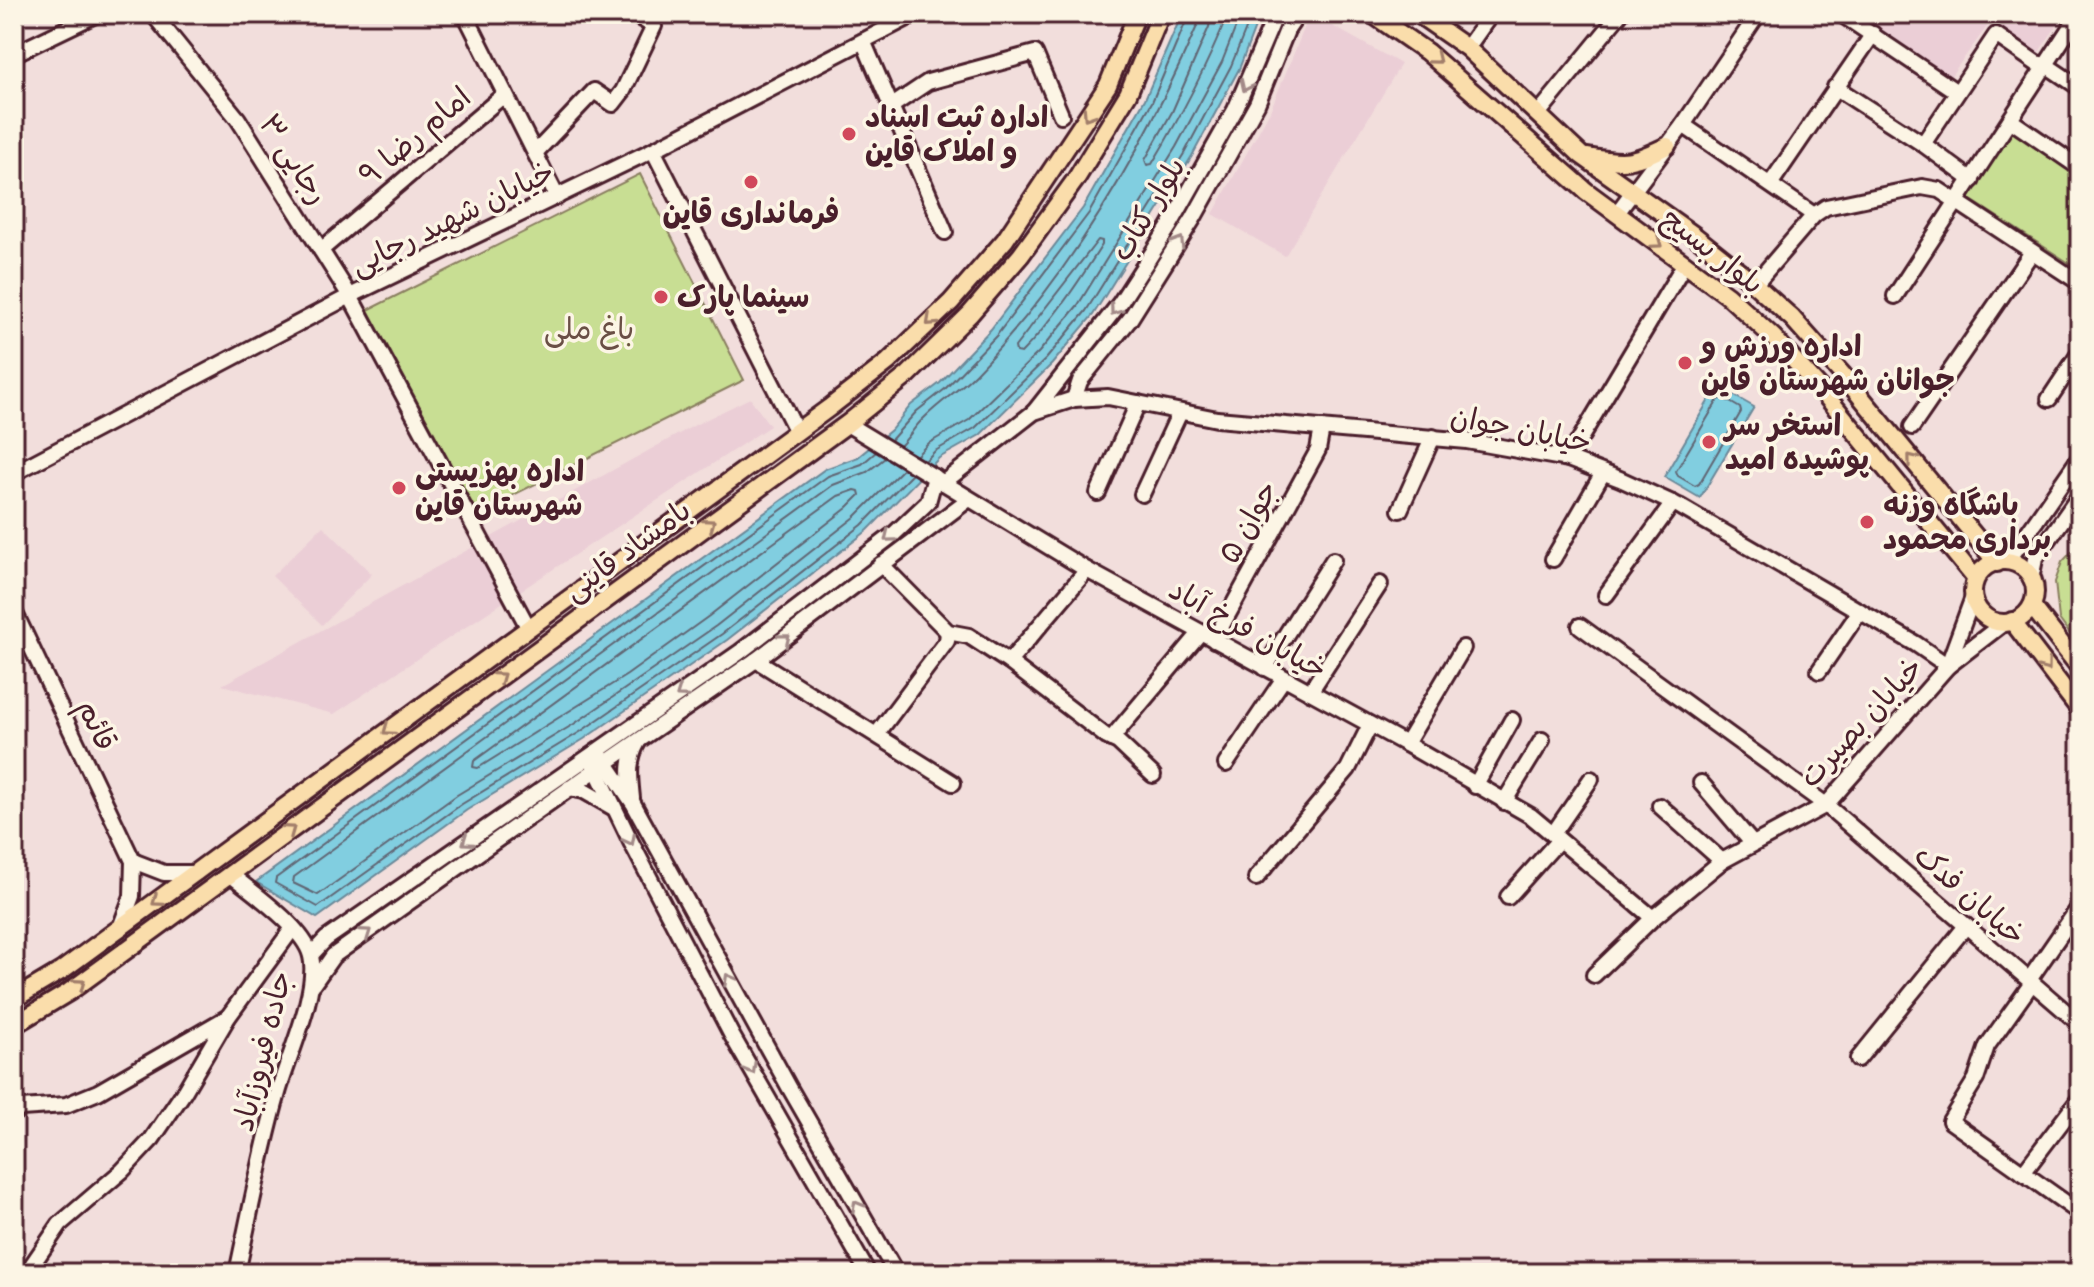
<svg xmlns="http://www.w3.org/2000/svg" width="2094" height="1287" font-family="Sriracha,'Playpen Sans Arabic',sans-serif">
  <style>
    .built { fill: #ebced6 }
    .green { fill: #c8de93; stroke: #897e5f; stroke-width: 2 }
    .water { fill: #81cee0; stroke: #6b8898; stroke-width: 2 }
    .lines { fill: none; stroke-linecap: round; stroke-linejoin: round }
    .shore { stroke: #606573; stroke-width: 2 }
    .minor-casing { stroke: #4a1f2b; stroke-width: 20 }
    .major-casing { stroke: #4a1f2b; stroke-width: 22 }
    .minor { stroke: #fcf5e5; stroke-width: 14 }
    .major { stroke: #faddab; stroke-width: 16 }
    .oneway { stroke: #a27e6b }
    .oneway2 { stroke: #a38a88 }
    .poi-dot { fill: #d1495b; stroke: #fcf5e5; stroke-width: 3 }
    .labels { text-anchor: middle; stroke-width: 7; stroke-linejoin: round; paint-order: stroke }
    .poi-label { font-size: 30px; font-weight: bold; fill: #4a1f2b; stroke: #fcf5e5; text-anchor: start }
    .street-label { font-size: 30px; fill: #4a1f2b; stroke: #fcf5e5 }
    .park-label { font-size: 30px; fill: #6a4f45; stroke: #fcf5e5 }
  </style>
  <rect width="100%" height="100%" fill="#f2dedc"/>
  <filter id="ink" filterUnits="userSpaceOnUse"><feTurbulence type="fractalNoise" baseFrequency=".0125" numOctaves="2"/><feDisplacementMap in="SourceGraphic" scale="16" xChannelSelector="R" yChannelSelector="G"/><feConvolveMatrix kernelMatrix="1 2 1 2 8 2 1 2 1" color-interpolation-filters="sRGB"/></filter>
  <g filter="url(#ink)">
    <!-- built -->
    <g class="built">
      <polygon points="1856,14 2065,14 2036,56 1989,24 1950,77"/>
      <polygon points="1320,19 1401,64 1285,256 1213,214 1270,111 1306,24"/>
      <polygon points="750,398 770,426 334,714 222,685 695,425"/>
      <polygon points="323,526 372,574 322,625 272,576"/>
    </g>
    <!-- green -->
    <g class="green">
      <polygon points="2008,127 2080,177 2080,270 1965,196"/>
      <polygon points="640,174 744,380 477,513 368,310"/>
      <polygon points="2080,543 2080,648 2059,619 2055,582 2062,562"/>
    </g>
    <!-- water -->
    <g class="water">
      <polygon points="1182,14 1260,14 1239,69 1192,156 1093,315 1052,364 980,435 939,458 868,530 727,640 584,739 467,810 317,918 256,882 825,469 858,457 891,430 911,405 940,383 991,329 1083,208 1145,99"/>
      <polygon points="1717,386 1754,407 1700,498 1664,477"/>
    </g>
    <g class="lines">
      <!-- shore -->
      <g class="shore">
        <path d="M 1211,14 L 1209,27 L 1172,112 L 1145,160 L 1147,165 L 1152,164 C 1181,116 1207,66 1228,14"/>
        <path d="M 1098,240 L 1102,241 L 1102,245 C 1078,283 1053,321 1021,353 L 1016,352 L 1015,347 Z"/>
        <polygon points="1723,398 1740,408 1741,412 1699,484 1695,486 1678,476 1676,471 1718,400"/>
        <polyline points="891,440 917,411 945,389 997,335 1089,213 1152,102 1189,14"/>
        <path d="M 900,446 C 909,437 915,426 924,418 C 940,402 959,390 975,374 C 1071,275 1143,150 1198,24 L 1199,14"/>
        <polyline points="876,452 862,464 828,476 276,878 275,883 318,907 462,804 580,732 722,634 862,525 912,474"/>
        <polyline points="916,456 929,443 969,420 1039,352 1078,305 1176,147 1222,62 1241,14"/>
        <polyline points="885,458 867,472 833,485 294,877 293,883 318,895 457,795 574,724 716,626 855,517 903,469"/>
        <polyline points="925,461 935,451 975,428 1046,359 1086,311 1185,152 1231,66 1252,14"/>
        <polygon points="855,490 859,491 860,495 847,508 709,616 627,675 478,768 473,767 474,761 838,496"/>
      </g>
      <!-- minor casing -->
      <g class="minor-casing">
        <g id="minor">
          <polyline points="153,14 238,119 350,296 528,627"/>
          <polyline points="465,14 557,197"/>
          <polyline points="1841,14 1957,92"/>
          <polyline points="864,43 945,232"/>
          <polyline points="1467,48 1491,14"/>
          <polyline points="14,54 97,14"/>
          <polyline points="1835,87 1923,144 1972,180"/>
          <polyline points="892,106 928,82 1035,53 1061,115"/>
          <polyline points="1538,114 1620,14"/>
          <polyline points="2010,120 2080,168"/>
          <polyline points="1683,125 1814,215"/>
          <polyline points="1923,144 1996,35 2036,63 2046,65 2080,88"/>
          <polyline points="653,150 797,432"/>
          <polyline points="535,153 594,91 613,104 623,91 654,26 633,14"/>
          <polyline points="1771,183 1873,34"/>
          <polyline points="1617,213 1683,125 1758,14"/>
          <polyline points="321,250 505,94"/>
          <polyline points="1755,284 1814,215 1826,207 1922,187 1939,190 2080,283"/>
          <polyline points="1895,296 2079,14"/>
          <polyline points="1074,399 1080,381 1130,319 1193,219 1257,104 1287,30 1298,14"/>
          <polyline points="2049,399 2080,352"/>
          <polyline points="1034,412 1120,303 1169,227 1235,110 1276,14"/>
          <polyline points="847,424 1087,570 1406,744 1531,816 1653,918"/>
          <polyline points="1912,427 2032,252"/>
          <polyline points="1568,459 1685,263"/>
          <polyline points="14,473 350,296 653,150 915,14"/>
          <polyline points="943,483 1034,412 1074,399 1108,397 1217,419 1467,441 1568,459 1620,479 1679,506 1916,644 1948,666"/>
          <polyline points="1098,493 1138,403"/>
          <polyline points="1142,494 1180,412"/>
          <polyline points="1400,510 1433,437"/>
          <polyline points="1553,559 1603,473"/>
          <polyline points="2008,561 2080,457"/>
          <polyline points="881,564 948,632 969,636 1009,662 1107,737 1118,742 1153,775"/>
          <polyline points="2031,579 2035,559 2080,495"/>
          <polyline points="1606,595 1673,503"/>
          <polyline points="14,611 133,861 132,896 120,928"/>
          <polyline points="1580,626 1826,805 2080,1024"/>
          <polyline points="1214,640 1318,450 1322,428"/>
          <polyline points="756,660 953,783"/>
          <polyline points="1009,662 1087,570"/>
          <polyline points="1948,665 1973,597"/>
          <polyline points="1265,668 1333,560"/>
          <polyline points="1819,671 1860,611"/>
          <polyline points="1310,692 1380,584"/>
          <polyline points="877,734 947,641 948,632"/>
          <polyline points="1111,739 1200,633"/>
          <polyline points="1406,744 1463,648"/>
          <polyline points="601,756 633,803 789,1087 896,1273"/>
          <polyline points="593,763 631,842 731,1034 868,1273"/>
          <polyline points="1226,764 1284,678"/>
          <polyline points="1701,783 1752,843"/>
          <polyline points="1475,786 1512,720"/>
          <polyline points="569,788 584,791 612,807"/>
          <path d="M 632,798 C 630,778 627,761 638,742"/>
          <polyline points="1504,802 1542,740"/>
          <polyline points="1660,806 1722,861"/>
          <polyline points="1553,834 1591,779"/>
          <polyline points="133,861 164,873 196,873"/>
          <path d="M 230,874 C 252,892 304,928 311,956 C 319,991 288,1057 278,1093 C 261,1152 250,1213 237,1273"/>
          <polyline points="1256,878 1348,769 1370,725"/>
          <polyline points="1508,897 1559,840"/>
          <polyline points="311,955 326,939 740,652 894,534 928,502 935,477"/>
          <polyline points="1594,975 1653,918 1722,861 1826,805 1948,666 2005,622"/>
          <polyline points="2029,980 2080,906"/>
          <polyline points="2032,983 1987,1046 1976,1079 1950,1121 2080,1213"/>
          <polyline points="311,987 333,956 597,769 756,660 969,499"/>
          <polyline points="1858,1059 1966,926"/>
          <polyline points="14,1113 21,1108 66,1105 98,1092 228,1017"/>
          <polyline points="2023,1173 2080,1098"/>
          <polyline points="31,1273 32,1265 60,1224 122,1171 152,1139 184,1092 228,1017 293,928"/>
        </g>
      </g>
      <!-- major casing -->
      <g class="major-casing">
        <g id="major">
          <polyline points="1372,14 1427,52 1586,191 1727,295 1773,337 1822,391 1975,578"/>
          <polyline points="1418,14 1467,48 1581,155 1695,236 1744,275 1792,318 1842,374 1997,563"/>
          <path d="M 1588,157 C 1626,164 1632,163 1667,146"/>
          <circle cx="2004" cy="592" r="31"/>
          <polyline points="2032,606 2080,668"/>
          <polyline points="2012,621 2080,710"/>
          <polyline points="14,999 61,971 829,408 888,362 951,302 1005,240 1108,85 1137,14"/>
          <polyline points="14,1025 69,992 847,424 908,375 970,314 1021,255 1076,179 1128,94 1161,14"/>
        </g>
      </g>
      <!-- minor -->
      <use href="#minor" class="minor"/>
      <!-- major -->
      <use href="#major" class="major"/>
    </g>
    <!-- one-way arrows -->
    <defs><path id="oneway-chevron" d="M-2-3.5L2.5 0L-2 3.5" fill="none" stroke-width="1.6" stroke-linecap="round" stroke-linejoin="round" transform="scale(2)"/></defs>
    <g class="oneway">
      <use href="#oneway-chevron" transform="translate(1436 59) rotate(39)"/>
      <use href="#oneway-chevron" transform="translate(1088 115) rotate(123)"/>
      <use href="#oneway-chevron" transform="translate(1657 243) rotate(36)"/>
      <use href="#oneway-chevron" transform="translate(931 321) rotate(137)"/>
      <use href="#oneway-chevron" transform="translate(1912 459) rotate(-129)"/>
      <use href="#oneway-chevron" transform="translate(710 524) rotate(-36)"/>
      <use href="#oneway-chevron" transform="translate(2046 666) rotate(53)"/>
      <use href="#oneway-chevron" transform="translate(500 677) rotate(-36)"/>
      <use href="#oneway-chevron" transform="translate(388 730) rotate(144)"/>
      <use href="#oneway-chevron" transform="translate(290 830) rotate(-36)"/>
      <use href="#oneway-chevron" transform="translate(157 901) rotate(144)"/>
      <use href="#oneway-chevron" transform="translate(80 984) rotate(-36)"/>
    </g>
    <g class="oneway2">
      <use href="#oneway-chevron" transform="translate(1246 86) rotate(115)"/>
      <use href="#oneway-chevron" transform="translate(1179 242) rotate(-59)"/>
      <use href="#oneway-chevron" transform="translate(1115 310) rotate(126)"/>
      <use href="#oneway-chevron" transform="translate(889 537) rotate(141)"/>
      <use href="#oneway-chevron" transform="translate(785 639) rotate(-38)"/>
      <use href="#oneway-chevron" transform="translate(681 693) rotate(145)"/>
      <use href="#oneway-chevron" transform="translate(630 840) rotate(63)"/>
      <use href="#oneway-chevron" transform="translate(467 841) rotate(145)"/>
      <use href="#oneway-chevron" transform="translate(366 933) rotate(-35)"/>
      <use href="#oneway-chevron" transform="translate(729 979) rotate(-119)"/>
      <use href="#oneway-chevron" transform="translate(751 1069) rotate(61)"/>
      <use href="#oneway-chevron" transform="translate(857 1206) rotate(-120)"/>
    </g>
  </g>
  <!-- markers -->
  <g class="poi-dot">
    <circle cx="849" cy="134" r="8"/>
    <circle cx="751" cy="182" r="8"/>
    <circle cx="661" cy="297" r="8"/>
    <circle cx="1685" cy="363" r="8"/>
    <circle cx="1709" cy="442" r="8"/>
    <circle cx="399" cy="488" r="8"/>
    <circle cx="1867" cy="522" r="8"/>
  </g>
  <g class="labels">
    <!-- poi labels -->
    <g class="poi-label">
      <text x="865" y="127">اداره ثبت اسناد<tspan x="865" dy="34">و املاک قاین</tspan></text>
      <text x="751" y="223" text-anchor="middle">فرمانداری قاین</text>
      <text x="677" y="307">سینما پارک</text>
      <text x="1701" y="356">اداره ورزش و<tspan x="1701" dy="34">جوانان شهرستان قاین</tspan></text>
      <text x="1725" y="435">استخر سر<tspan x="1725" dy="34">پوشیده امید</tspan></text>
      <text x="415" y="481">اداره بهزیستی<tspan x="415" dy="34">شهرستان قاین</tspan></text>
      <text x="1883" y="515">باشگاه وزنه<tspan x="1883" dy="34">برداری محمود</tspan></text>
    </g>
    <!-- street labels -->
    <g class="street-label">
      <text transform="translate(415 136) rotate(-40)" y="10">امام رضا ۹</text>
      <text transform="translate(294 159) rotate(57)" y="10">رجایی ۳</text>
      <text transform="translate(1148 209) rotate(-59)" y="10">بلوار کتاب</text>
      <text transform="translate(452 218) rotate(-26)" y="10">خیابان شهید رجایی</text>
      <text transform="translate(1713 251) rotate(38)" y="10">بلوار بسیج</text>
      <text transform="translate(1521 429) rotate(11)" y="10">خیابان جوان</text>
      <text transform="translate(1248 522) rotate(-61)" y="10">جوان ۵</text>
      <text transform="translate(627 550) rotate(-36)" y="10">بامشاد قاینی</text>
      <text transform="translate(1248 629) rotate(29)" y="10">خیابان فرخ آباد</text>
      <text transform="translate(1861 722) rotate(-47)" y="10">خیابان بصیرت</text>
      <text transform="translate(97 725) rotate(65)" y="10">قائم</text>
      <text transform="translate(1970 895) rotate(41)" y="10">خیابان فدک</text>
      <text transform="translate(262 1051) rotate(-76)" y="10">جاده فیروزآباد</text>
    </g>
    <!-- park labels -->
    <g class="park-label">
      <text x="589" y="339">باغ ملی</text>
    </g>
  </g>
  <!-- margin -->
  <rect width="2094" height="1287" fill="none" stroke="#fcf5e5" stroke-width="48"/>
  <rect x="24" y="24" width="2046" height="1239" fill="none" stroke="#4a1f2b" stroke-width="3" filter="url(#ink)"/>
</svg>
